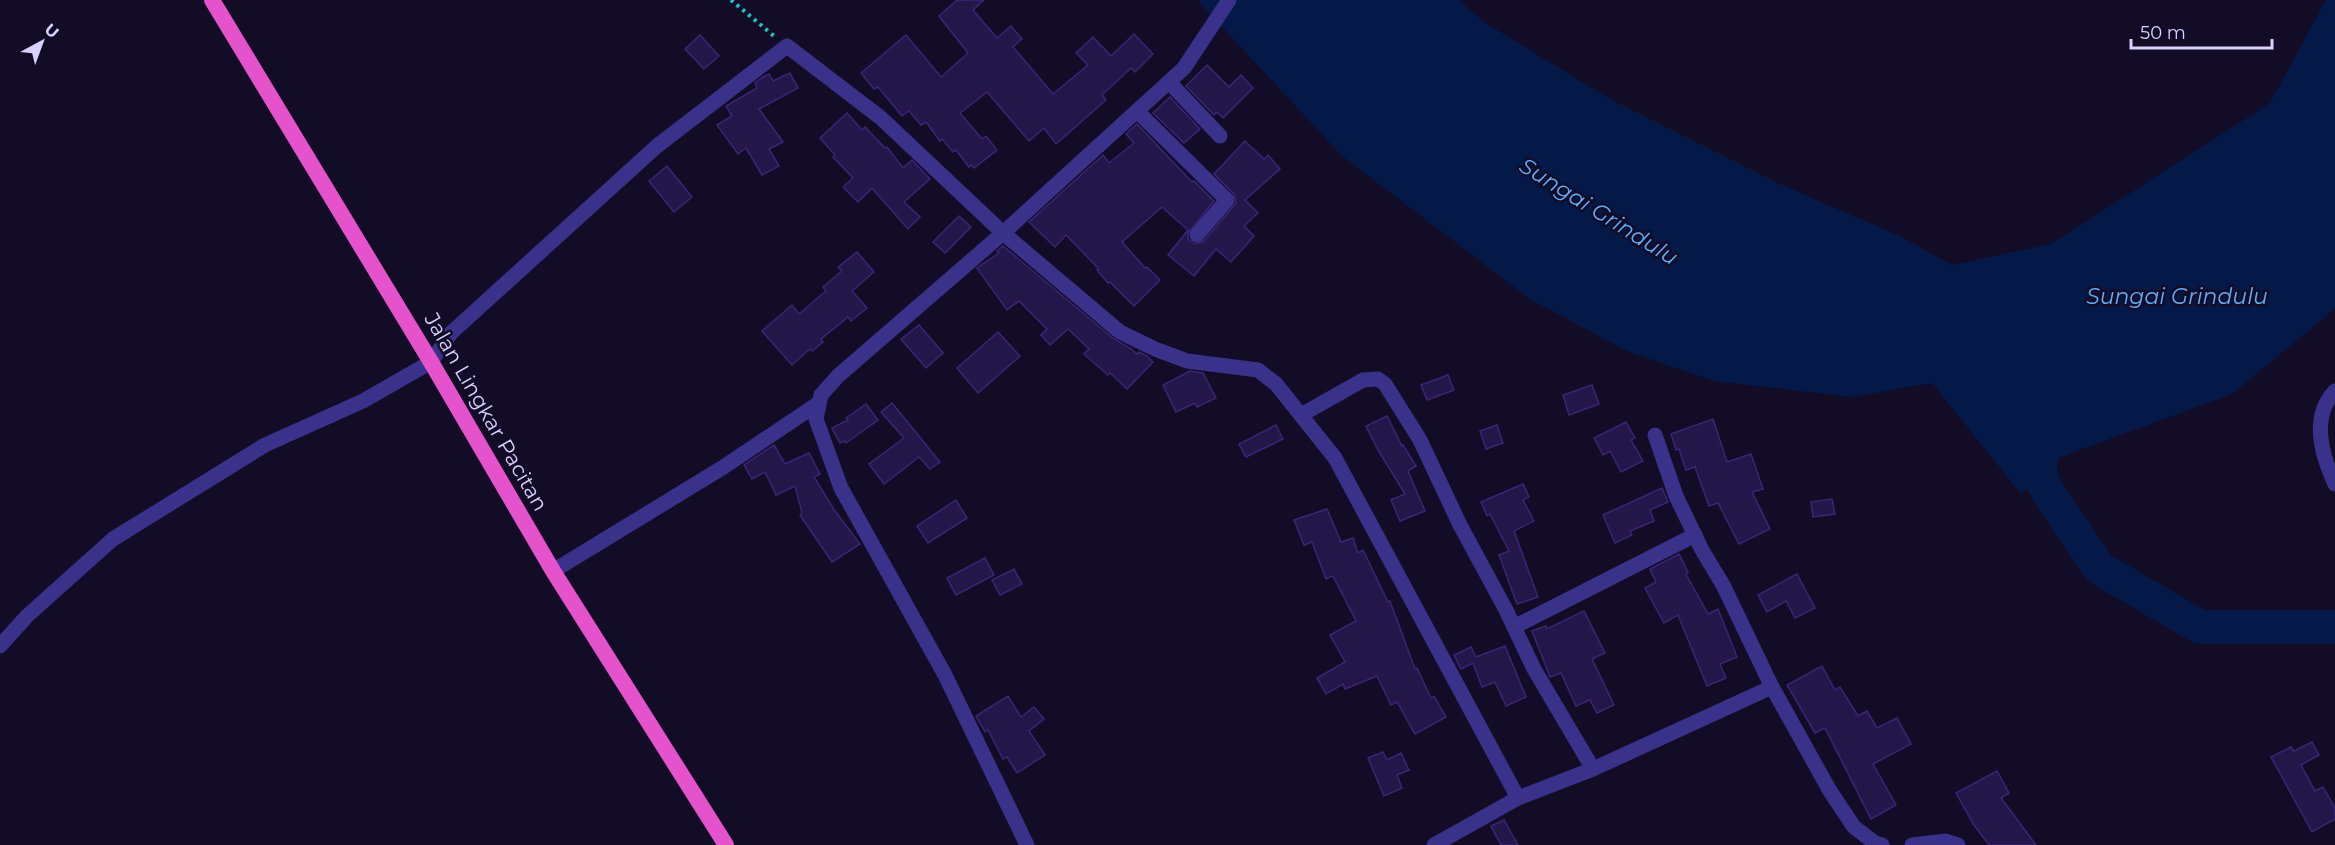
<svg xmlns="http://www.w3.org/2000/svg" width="2335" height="845" font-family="Montserrat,sans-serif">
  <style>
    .water { fill: #041947 }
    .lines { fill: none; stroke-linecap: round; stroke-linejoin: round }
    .river { stroke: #041947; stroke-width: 34 }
    .building { fill: #231649; stroke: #3a2577; stroke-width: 1.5 }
    .path { stroke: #21c3c1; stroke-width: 4; stroke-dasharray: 3 4.5; stroke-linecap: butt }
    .minor { stroke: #3a328a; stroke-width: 15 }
    .trunk { stroke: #e452cc; stroke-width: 16 }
    .labels { text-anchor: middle; stroke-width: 5; stroke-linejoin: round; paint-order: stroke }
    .street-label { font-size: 21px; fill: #d8d1ff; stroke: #120c26 }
    .water-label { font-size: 22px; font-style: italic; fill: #5fadff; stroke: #120c26 }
  </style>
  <rect width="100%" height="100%" fill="#120c26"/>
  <!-- water -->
  <polygon class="water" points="1197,0 1459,0 1484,22 1612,100 1782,185 1900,236 1952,265 2051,244 2270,103 2326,0 2335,0 2335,309 2232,394 2058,458 2056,477 2020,493 1932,383 1852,397 1714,381 1624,350 1530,299 1342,156"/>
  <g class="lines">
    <!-- river -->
    <polyline class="river" points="2027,437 2046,489 2099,568 2200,627 2335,627"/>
  </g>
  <!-- building -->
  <g class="building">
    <polygon points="957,0 984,0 973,10 997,38 1011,26 1022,39 1013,47 1053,94 1088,65 1076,53 1093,37 1111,56 1134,34 1153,54 1135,72 1131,68 1102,95 1106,100 1056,144 1044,128 1029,141 987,92 960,113 982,139 986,136 997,150 974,168 971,165 969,167 956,150 953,152 942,139 940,141 926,122 921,125 909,111 902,116 878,87 874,89 861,73 906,35 941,77 968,53 939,16"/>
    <polygon points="700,35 719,56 704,69 685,49"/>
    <polygon points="1207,65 1229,87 1241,75 1253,88 1223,118 1217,112 1214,115 1186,86"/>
    <polygon points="790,73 798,88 759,109 783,142 769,149 779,166 762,175 746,148 738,154 717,125 732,116 726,106 757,88 755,83 763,77 769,74 773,81"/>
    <polygon points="1170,97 1200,129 1184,143 1153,113"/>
    <polygon points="847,113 862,130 865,127 885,148 887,147 903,168 912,160 930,179 904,202 920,217 908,229 872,188 858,202 843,187 853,178 833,157 835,155 820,138"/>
    <polygon points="1137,124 1192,182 1194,181 1214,201 1188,233 1188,239 1195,244 1204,241 1236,203 1234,194 1214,174 1245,141 1264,159 1268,155 1280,169 1245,200 1258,213 1244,226 1254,236 1231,262 1216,249 1194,276 1168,255 1188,230 1162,207 1122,242 1145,268 1147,267 1160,280 1134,306 1110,282 1108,283 1097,270 1099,269 1066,235 1055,247 1029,222 1103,155 1109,163 1134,143 1126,134"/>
    <polygon points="667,166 692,197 674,212 649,181"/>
    <polygon points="959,216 971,227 945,253 933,242"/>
    <polygon points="1003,246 1114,339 1130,348 1137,354 1139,352 1147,356 1153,362 1127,389 1110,373 1108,375 1084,354 1089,349 1068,329 1050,345 1041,335 1047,329 1019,301 1007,310 977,268 999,253 997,251"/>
    <polygon points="857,252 874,272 852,291 867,308 851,321 848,317 821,339 823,342 812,351 810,349 792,365 762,331 792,305 799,314 826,291 823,287 842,271 838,267"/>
    <polygon points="919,325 943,353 926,368 901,339"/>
    <polygon points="998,332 1020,356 978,393 957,368"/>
    <polygon points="1190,371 1203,373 1216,398 1197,407 1195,403 1176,412 1163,385"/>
    <polygon points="1448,375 1454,390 1427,400 1421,385"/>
    <polygon points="1592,385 1599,404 1569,415 1563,395"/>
    <polygon points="892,403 940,462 930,469 919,457 884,484 869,464 904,438 881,412"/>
    <polygon points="866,404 878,420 846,443 845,441 840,443 832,428 848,420 846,418"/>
    <polygon points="1387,416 1402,446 1403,445 1416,466 1408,471 1425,511 1400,521 1391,500 1405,494 1378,450 1366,426"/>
    <polygon points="1713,419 1727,462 1751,454 1763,489 1752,492 1770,529 1739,544 1718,503 1709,506 1695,467 1686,470 1679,449 1676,450 1671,434"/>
    <polygon points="1626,422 1635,438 1631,440 1643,461 1621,472 1610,451 1603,455 1594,438"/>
    <polygon points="1276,425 1283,439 1246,457 1239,444"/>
    <polygon points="1497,425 1503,443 1486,449 1480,431"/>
    <polygon points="774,445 785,464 809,453 820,474 814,477 835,511 860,544 832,562 800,515 802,513 795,486 776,495 765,472 752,479 744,465"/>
    <polygon points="1523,484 1529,497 1523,500 1534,521 1514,531 1538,597 1517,604 1499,555 1509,551 1490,514 1487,516 1481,502"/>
    <polygon points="1662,488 1668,502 1650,510 1654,521 1630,531 1632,535 1615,543 1603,515"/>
    <polygon points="1832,499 1835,514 1813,517 1811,502"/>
    <polygon points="956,500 967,518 928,543 917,526"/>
    <polygon points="1327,509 1341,542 1353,538 1358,553 1363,550 1388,602 1390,601 1415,669 1417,668 1431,698 1434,696 1446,717 1415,734 1397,702 1391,705 1377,676 1345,689 1343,684 1326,694 1317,678 1345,662 1330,635 1356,621 1333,576 1326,579 1312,542 1304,545 1294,520"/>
    <polygon points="1679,554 1688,572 1686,574 1708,614 1718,609 1737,657 1720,664 1726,678 1707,686 1678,615 1664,623 1645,588 1656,582 1650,569"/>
    <polygon points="985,558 994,575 956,595 947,578"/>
    <polygon points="1014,569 1022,584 1000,595 992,580"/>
    <polygon points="1797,574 1815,608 1795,618 1786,601 1767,612 1758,595"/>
    <polygon points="1584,611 1605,653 1592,659 1614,705 1597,713 1590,700 1576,706 1561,673 1550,677 1532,631 1546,626 1547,629"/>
    <polygon points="1505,646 1526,697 1506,706 1495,682 1482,687 1473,663 1461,669 1454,655 1471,647 1476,657"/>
    <polygon points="1822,666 1835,690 1840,687 1858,716 1867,711 1877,728 1897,718 1911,744 1873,764 1896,805 1871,819 1825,728 1815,733 1787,685"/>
    <polygon points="1008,696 1021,717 1034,707 1044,719 1029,731 1045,755 1017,773 1007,757 1003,759 988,730 985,732 976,716"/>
    <polygon points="2312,742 2319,755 2301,765 2315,791 2323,787 2335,808 2335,819 2312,832 2271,757 2291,747 2294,751"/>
    <polygon points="1383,752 1387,760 1401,753 1409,770 1397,775 1402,788 1384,796 1368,758"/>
    <polygon points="1997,771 2009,793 2001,798 2036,845 1989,845 1974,825 1956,793"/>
    <polygon points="1504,820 1518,845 1501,845 1491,826"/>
  </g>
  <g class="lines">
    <!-- path -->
    <polyline class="path" points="731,0 774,36"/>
    <!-- minor -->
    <g class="minor">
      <polyline points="1169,82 1220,136"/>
      <polyline points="1137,111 1227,200 1197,235"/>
      <path d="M 2335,391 C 2310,417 2322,456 2335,484"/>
      <polyline points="1301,415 1363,380 1378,379 1385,384 1420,440 1460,525 1506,610 1534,669 1593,769"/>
      <polyline points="1655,435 1676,496 1702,550 1723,585 1772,687"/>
      <polyline points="553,571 722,468 819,403"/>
      <polyline points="1514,627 1695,535"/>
      <polyline points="0,646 27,616 113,539 265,445 363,401 431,362 451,333 657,146 787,46 881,118 1003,233 1120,332 1155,349 1187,361 1258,370 1276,384 1335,458 1518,798 1593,769 1772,687 1830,791 1854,827 1875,843 1882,845"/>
      <polyline points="1027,845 945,675 841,488 816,419 821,395 838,376 1003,233 1184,68 1229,0"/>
      <polyline points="1434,845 1518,798"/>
      <polyline points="1912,845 1946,841 1958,845"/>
    </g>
    <!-- trunk -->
    <polyline class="trunk" points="212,0 431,362 553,571 726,845"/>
  </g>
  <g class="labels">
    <!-- street labels -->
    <g class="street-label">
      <text transform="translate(486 412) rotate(60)" y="7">Jalan Lingkar Pacitan</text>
    </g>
    <!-- water labels -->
    <g class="water-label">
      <text transform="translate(1599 211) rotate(32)" y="8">Sungai Grindulu</text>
      <text x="2177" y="304">Sungai Grindulu</text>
    </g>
  </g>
  <!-- north arrow -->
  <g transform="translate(42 42) rotate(41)" stroke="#120c26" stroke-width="4.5" paint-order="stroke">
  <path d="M0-4.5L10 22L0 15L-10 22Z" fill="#d8d1ff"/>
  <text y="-9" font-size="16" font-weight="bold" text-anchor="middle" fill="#d8d1ff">U</text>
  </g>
  <!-- scale -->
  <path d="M2131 39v9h141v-9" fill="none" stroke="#d8d1ff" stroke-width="3"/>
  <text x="2140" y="39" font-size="18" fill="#d8d1ff" stroke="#120c26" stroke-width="4.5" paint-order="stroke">50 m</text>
</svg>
